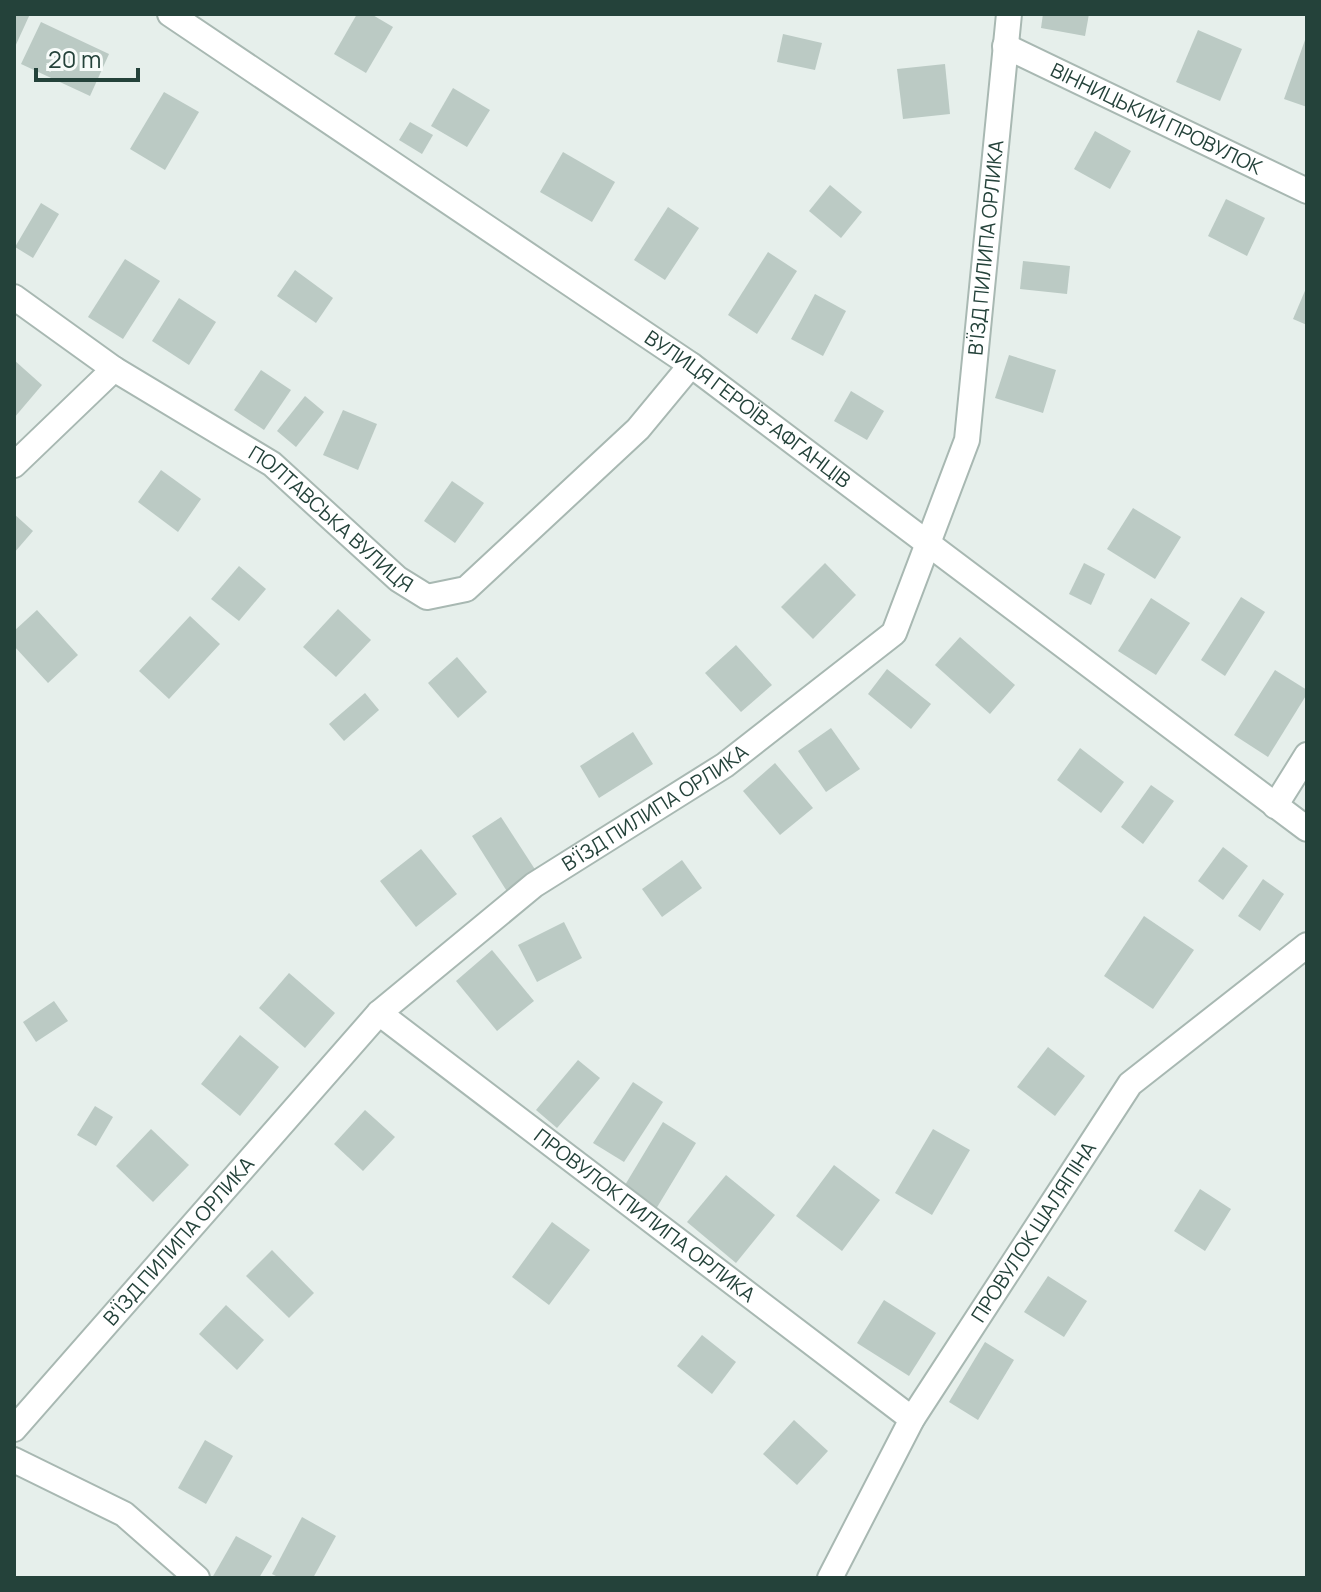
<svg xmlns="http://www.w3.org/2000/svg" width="1321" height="1592" font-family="Manrope,sans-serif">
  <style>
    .building { fill: #bbcac4 }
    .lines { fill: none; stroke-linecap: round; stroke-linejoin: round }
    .minor-casing { stroke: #a8b8b2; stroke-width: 28 }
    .minor { stroke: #fff; stroke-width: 24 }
    .labels { text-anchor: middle; stroke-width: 6; stroke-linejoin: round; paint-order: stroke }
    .street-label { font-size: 20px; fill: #24423a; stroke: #f7fbf9 }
  </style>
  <rect width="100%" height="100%" fill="#e6efeb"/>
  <!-- building -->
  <g class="building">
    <polygon points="14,14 30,14 14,49"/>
    <polygon points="357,14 371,14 393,27 366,73 334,54"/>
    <polygon points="1043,14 1089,14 1085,36 1041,28"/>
    <polygon points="41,22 109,54 90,96 21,64"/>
    <polygon points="1198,30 1242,49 1220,101 1176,82"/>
    <polygon points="783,34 822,43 815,70 777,62"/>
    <polygon points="1305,40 1307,41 1307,107 1284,99"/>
    <polygon points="945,64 950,114 903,119 897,69"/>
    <polygon points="453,88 490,110 467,147 431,126"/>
    <polygon points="164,92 199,112 165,170 130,149"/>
    <polygon points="410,122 433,135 422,154 399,140"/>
    <polygon points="1095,131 1131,151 1110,189 1074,169"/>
    <polygon points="563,152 615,182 592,222 540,192"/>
    <polygon points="830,185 862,212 841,238 809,211"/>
    <polygon points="1226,199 1265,218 1247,256 1208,236"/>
    <polygon points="41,203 59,214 33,258 15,247"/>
    <polygon points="668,207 699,228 665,280 634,260"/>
    <polygon points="768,252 797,271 757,334 728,315"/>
    <polygon points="125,259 160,281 123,339 88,317"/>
    <polygon points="1023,261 1070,266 1067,294 1020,289"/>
    <polygon points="295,270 333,298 316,323 277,296"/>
    <polygon points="1307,286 1307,325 1293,319"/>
    <polygon points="815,294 846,311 823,356 791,339"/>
    <polygon points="179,298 216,322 189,365 152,341"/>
    <polygon points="1009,355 1056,370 1043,413 995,398"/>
    <polygon points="14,360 42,385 14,418"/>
    <polygon points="261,370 291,390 264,430 234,410"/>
    <polygon points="851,391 884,411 867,440 834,421"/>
    <polygon points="305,396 324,412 296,447 277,431"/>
    <polygon points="343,410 377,424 358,470 323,455"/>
    <polygon points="161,470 201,499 178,532 138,502"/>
    <polygon points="452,481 484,503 455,543 424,521"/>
    <polygon points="1133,508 1181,537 1155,579 1107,549"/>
    <polygon points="14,514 33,531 14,553"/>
    <polygon points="825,563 856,595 813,639 781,607"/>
    <polygon points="1084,563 1105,574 1091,605 1069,594"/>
    <polygon points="239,566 266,589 239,621 211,599"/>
    <polygon points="1241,597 1265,612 1225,676 1201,660"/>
    <polygon points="1151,598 1190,623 1156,675 1118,651"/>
    <polygon points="338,609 371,640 336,677 303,647"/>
    <polygon points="37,610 78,655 48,683 14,646 14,631"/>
    <polygon points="190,616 220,644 169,699 139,671"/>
    <polygon points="960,637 1015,685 990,714 935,665"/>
    <polygon points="736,645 772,685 741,712 705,673"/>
    <polygon points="457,657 487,692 458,718 428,683"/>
    <polygon points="887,669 931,704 911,729 868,694"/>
    <polygon points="1275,670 1307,690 1307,694 1268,757 1234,735"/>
    <polygon points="365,693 379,710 344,741 329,724"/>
    <polygon points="831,728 860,769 826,792 798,751"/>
    <polygon points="633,732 653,764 599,798 580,766"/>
    <polygon points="1080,748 1124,782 1101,813 1057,780"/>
    <polygon points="775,763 813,808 780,835 743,791"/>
    <polygon points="1151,785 1174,801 1143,844 1121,827"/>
    <polygon points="501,817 538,874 508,893 472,836"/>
    <polygon points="1223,847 1248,866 1223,900 1198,881"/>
    <polygon points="421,849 457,894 416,927 380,881"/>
    <polygon points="682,860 702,888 662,917 642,889"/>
    <polygon points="1263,879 1284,894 1260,931 1238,916"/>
    <polygon points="1144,916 1194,950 1153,1009 1104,976"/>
    <polygon points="564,922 582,958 537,982 518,945"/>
    <polygon points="492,950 534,1001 497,1031 456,981"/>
    <polygon points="289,973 335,1013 305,1048 259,1008"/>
    <polygon points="54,1001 68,1021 36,1042 23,1022"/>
    <polygon points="240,1035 279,1067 240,1116 201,1084"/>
    <polygon points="1048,1047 1085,1076 1055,1116 1017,1087"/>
    <polygon points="578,1060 600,1078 557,1128 536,1110"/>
    <polygon points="633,1082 663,1102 624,1162 593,1143"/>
    <polygon points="95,1106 113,1117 96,1146 77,1135"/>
    <polygon points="365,1110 395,1137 363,1171 334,1144"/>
    <polygon points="663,1122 696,1143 656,1209 622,1190"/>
    <polygon points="151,1129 189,1165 153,1202 116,1166"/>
    <polygon points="933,1129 970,1150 932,1215 895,1193"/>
    <polygon points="834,1165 880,1200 842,1251 796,1216"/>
    <polygon points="726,1175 775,1215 736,1263 687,1222"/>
    <polygon points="1200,1189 1231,1209 1205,1251 1174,1231"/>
    <polygon points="552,1222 590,1250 549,1305 512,1277"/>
    <polygon points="272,1250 314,1293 289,1318 246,1276"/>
    <polygon points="1048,1276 1087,1301 1064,1337 1024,1312"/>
    <polygon points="884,1300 936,1333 909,1376 857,1343"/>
    <polygon points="226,1305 264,1340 237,1370 199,1334"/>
    <polygon points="702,1335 736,1362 712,1394 677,1366"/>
    <polygon points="985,1342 1014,1360 978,1420 949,1402"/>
    <polygon points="794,1420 828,1451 797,1485 763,1454"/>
    <polygon points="205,1440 233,1456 206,1504 178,1488"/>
    <polygon points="302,1517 336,1536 313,1578 280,1578 272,1574"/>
    <polygon points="236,1536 272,1556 259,1578 212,1578"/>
  </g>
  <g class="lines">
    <!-- minor casing -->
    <g class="minor-casing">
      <g id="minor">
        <path id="s1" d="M 170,14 L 691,365 L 1307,829"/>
        <path id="s2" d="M 1005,46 L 1307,191"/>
        <path id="s3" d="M 14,297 L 114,369 L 272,464 L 398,579 L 427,597 L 466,589 L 638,429 L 691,365"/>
        <polyline points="14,465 114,369"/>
        <polyline points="1275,806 1307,755"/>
        <path id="s4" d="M 379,1013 L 912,1419"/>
        <path id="s5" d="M 14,1429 L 379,1013 L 534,885 L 725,765 L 894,633 L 967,440 L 1009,14"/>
        <polyline points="14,1460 124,1514 197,1578"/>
        <path id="s6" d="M 830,1578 L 912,1419 L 1130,1084 L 1307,945"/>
      </g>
    </g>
    <!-- minor -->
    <use href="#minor" class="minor"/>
  </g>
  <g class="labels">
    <!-- street labels -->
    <g class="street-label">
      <text dy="7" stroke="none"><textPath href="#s2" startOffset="168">ВІННИЦЬКИЙ ПРОВУЛОК</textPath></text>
      <text dy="7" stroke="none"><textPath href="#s5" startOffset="1594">В'ЇЗД ПИЛИПА ОРЛИКА</textPath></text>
      <text dy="7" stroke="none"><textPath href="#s1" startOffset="700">ВУЛИЦЯ ГЕРОЇВ-АФГАНЦІВ</textPath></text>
      <text dy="7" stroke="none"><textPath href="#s3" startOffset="388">ПОЛТАВСЬКА ВУЛИЦЯ</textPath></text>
      <text dy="7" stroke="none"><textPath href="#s5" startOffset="898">В'ЇЗД ПИЛИПА ОРЛИКА</textPath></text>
      <text dy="7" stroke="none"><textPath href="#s4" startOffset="334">ПРОВУЛОК ПИЛИПА ОРЛИКА</textPath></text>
      <text dy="7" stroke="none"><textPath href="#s6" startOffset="402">ПРОВУЛОК ШАЛЯПІНА</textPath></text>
      <text dy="7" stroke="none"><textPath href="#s5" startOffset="250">В'ЇЗД ПИЛИПА ОРЛИКА</textPath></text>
    </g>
  </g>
  <!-- border -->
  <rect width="1321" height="1592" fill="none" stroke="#24423a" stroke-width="32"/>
  <!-- scale -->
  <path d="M36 68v12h102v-12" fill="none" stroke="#24423a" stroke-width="4"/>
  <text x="48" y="68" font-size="24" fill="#24423a" stroke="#f7fbf9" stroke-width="6" paint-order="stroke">20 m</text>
</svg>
